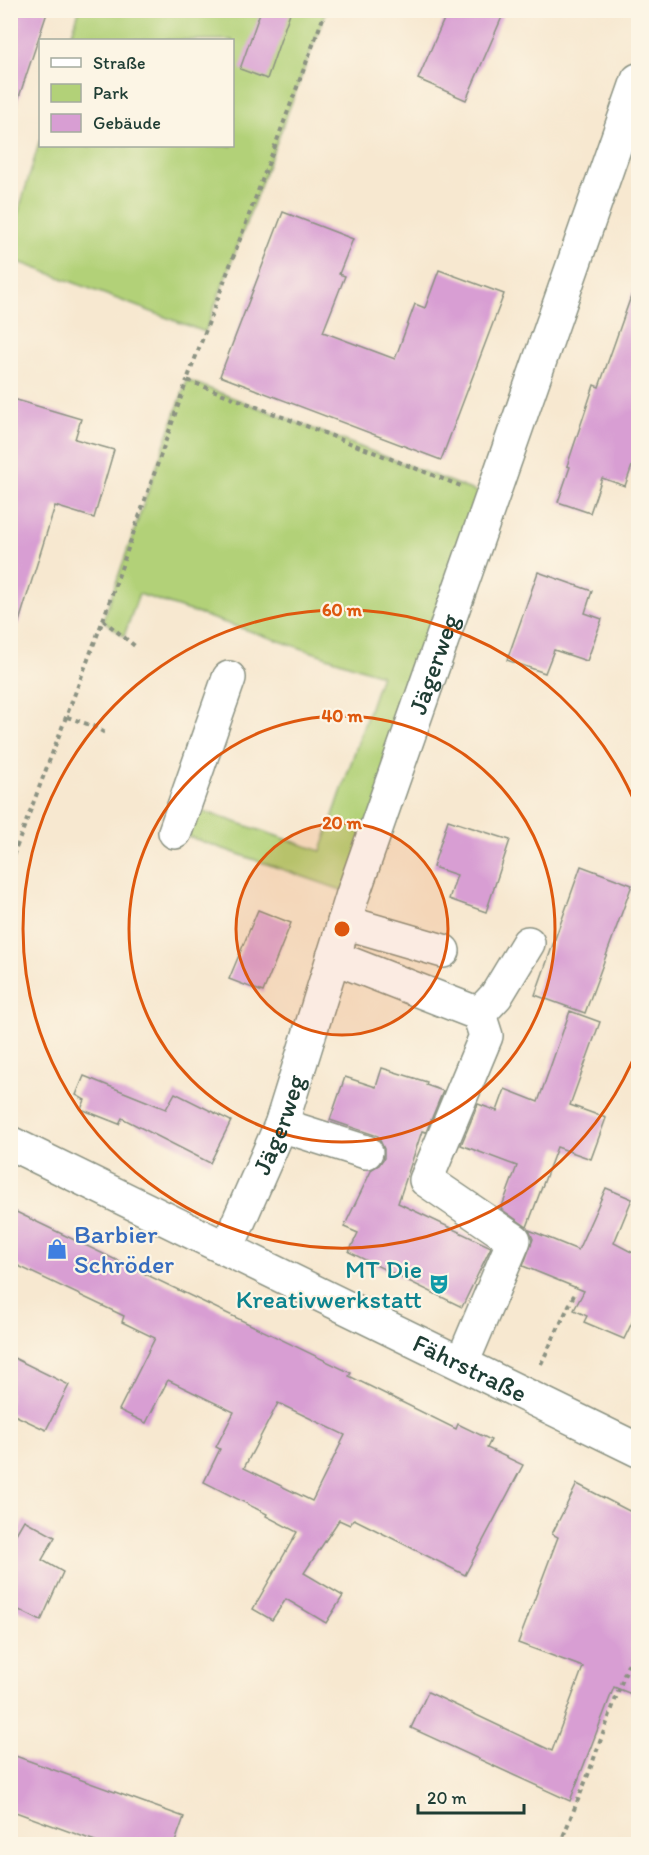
<svg xmlns="http://www.w3.org/2000/svg" width="649" height="1855" font-family="Itim,sans-serif">
  <style>
    .green { fill: #b2d178; stroke: #688756; stroke-width: 1.5 }
    .building { fill: #d89ed3; fill-rule: evenodd }
    .lines { fill: none; stroke-linecap: round; stroke-linejoin: round }
    .minor-casing { stroke: #8b9282; stroke-width: 36 }
    .path { stroke: #8b9282; stroke-width: 4; stroke-dasharray: 4.5 4.5; stroke-linecap: butt }
    .minor { stroke: #fff; stroke-width: 33 }
    .ring { fill: none; stroke: #de580e; stroke-width: 3 }
    .labels { text-anchor: middle; stroke-width: 4.5; stroke-linejoin: round; paint-order: stroke }
    .street-label { font-size: 26px; fill: #1f3d34; stroke: #fcf5e5 }
    .shop-label { font-size: 26px; fill: #366cbe; stroke: #fcf5e5; text-anchor: start }
    .culture-label { font-size: 26px; fill: #0d838f; stroke: #fcf5e5; text-anchor: end }
    .centre { fill: #de580e; stroke: #fcf5e5; stroke-width: 3 }
    .ring-label { font-size: 18px; text-anchor: middle; font-weight: bold; fill: #de580e; stroke: #fcf5e5; stroke-width: 4.5; stroke-linejoin: round; paint-order: stroke }
  </style>
  <rect width="100%" height="100%" fill="#fcf5e5"/>
  <filter id="ink" filterUnits="userSpaceOnUse"><feTurbulence type="fractalNoise" baseFrequency=".0167" numOctaves="2"/><feDisplacementMap in="SourceGraphic" scale="12" xChannelSelector="R" yChannelSelector="G"/><feConvolveMatrix kernelMatrix="1 2 1 2 8 2 1 2 1" color-interpolation-filters="sRGB"/></filter>
  <filter id="wash" filterUnits="userSpaceOnUse"><feTurbulence type="fractalNoise" baseFrequency=".008" numOctaves="4" result="noise"/><feDisplacementMap in="SourceGraphic" scale="24" xChannelSelector="R" yChannelSelector="G"/><feGaussianBlur stdDeviation="1.35" result="paint"/><feColorMatrix in="noise" values="0 0 0 0 0 0 0 0 0 0 0 0 0 0 0 0 0 1.4 0 .05"/><feComposite in="paint" operator="in"/></filter>
  <g filter="url(#wash)">
    <rect width="100%" height="100%" fill="#f7e8d0"/>
    <!-- green -->
    <g class="green">
      <polygon points="79,11 326,11 205,332 11,259 10,240 40,140 40,146 232,146 232,40 70,40"/>
      <polygon points="187,380 492,498 353,894 175,832 185,805 321,851 381,675 139,594 124,636 103,620"/>
    </g>
    <g id="blocks">
      <!-- building -->
      <g class="building">
        <polygon points="10,10 48,10 16,106 10,105"/>
        <polygon points="261,10 291,10 267,79 240,69"/>
        <polygon points="448,10 505,10 466,100 418,79"/>
        <polygon points="283,212 353,239 339,274 345,276 323,332 395,359 415,304 425,308 439,270 504,294 441,460 220,376"/>
        <polygon points="634,288 639,288 639,446 625,486 602,478 590,513 558,502 570,467 567,466 594,385 599,387"/>
        <polygon points="10,398 81,419 75,439 114,450 94,518 55,506 18,625 10,624"/>
        <polygon points="538,572 592,591 585,613 602,619 587,661 554,650 545,673 507,660"/>
        <polygon points="448,820 510,840 486,912 449,899 457,875 433,867"/>
        <polygon points="581,866 632,885 585,1013 535,995"/>
        <polygon points="258,910 291,923 263,992 229,979"/>
        <polygon points="570,1011 600,1022 570,1105 606,1118 591,1159 557,1147 527,1227 501,1209 517,1166 461,1145 478,1104 497,1111 505,1089 538,1102"/>
        <polygon points="382,1068 427,1082 426,1085 443,1091 426,1132 422,1131 398,1203 491,1247 462,1307 349,1252 358,1233 344,1227 372,1169 379,1165 384,1158 384,1149 378,1136 330,1120 345,1077 376,1087"/>
        <polygon points="84,1076 166,1109 175,1093 231,1121 210,1163 122,1118 119,1124 81,1109 85,1100 76,1095"/>
        <polygon points="606,1188 632,1199 614,1243 639,1256 639,1308 624,1339 584,1322 587,1316 574,1310 584,1291 523,1266 533,1239 529,1230 578,1250"/>
        <path d="M 10,1209 L 351,1373 L 349,1376 L 456,1429 L 458,1424 L 491,1440 L 487,1448 L 523,1465 L 465,1575 L 354,1519 L 350,1525 L 339,1520 L 304,1573 L 343,1596 L 326,1623 L 286,1599 L 272,1620 L 253,1609 L 297,1532 L 266,1516 L 267,1514 L 204,1482 L 220,1449 L 216,1447 L 234,1412 L 168,1380 L 146,1423 L 119,1410 L 155,1338 L 122,1322 L 124,1316 L 10,1262 ZM 278,1403 L 345,1435 L 312,1501 L 244,1468 Z"/>
        <polygon points="10,1356 69,1385 46,1430 10,1413"/>
        <polygon points="577,1484 639,1516 639,1697 614,1687 570,1801 411,1728 428,1692 552,1751 583,1667 518,1643 558,1537 552,1534"/>
        <polygon points="24,1520 55,1537 42,1560 63,1572 41,1621 15,1608 10,1615 10,1544"/>
        <polygon points="10,1754 184,1817 174,1845 106,1845 10,1810"/>
      </g>
    </g>
  </g>
  <g filter="url(#ink)">
    <use href="#blocks" fill-opacity="0" stroke="#8b9282" stroke-width="1.5"/>
    <g class="lines">
      <!-- minor casing -->
      <g class="minor-casing">
        <g id="minor">
          <polyline points="175,832 229,678"/>
          <polyline points="344,922 443,951"/>
          <polyline points="333,957 479,1014 486,1036 426,1180 514,1240 462,1363"/>
          <polyline points="479,1014 496,996 528,943"/>
          <polyline points="281,1125 366,1152"/>
          <path id="s1" d="M 10,1143 L 638,1450"/>
          <path id="s2" d="M 227,1248 L 281,1125 L 353,894 L 638,80"/>
        </g>
      </g>
      <!-- path -->
      <g class="path">
        <polyline points="326,10 187,380 461,486"/>
        <polyline points="103,620 136,647"/>
        <polyline points="67,717 93,726 107,734"/>
        <polyline points="10,864 103,620 187,380"/>
        <polyline points="541,1364 574,1295"/>
        <polyline points="560,1844 588,1775 638,1637"/>
      </g>
      <!-- minor -->
      <use href="#minor" class="minor"/>
    </g>
  </g>
  <!-- distance rings -->
  <circle cx="342" cy="929" r="106" fill="#de580e" fill-opacity=".12"/>
  <g class="ring">
    <circle cx="342" cy="929" r="106"/>
    <circle cx="342" cy="929" r="213"/>
    <path d="M638 1048A319 319 0 1 1 638 810"/>
  </g>
  <!-- icons -->
  <defs>
    <g id="shop-bare" transform="scale(1.62)"><path d="M-5-2.5h2.3a2.7 3.5 0 0 1 5.4 0H5L5.5 6h-11ZM-1.5-2.5h3a1.5 2.3 0 0 0-3 0Z" fill="#3f7fe0" stroke="#fcf5e5" stroke-width="2.5" paint-order="stroke"/></g>
    <g id="theatre-bare" transform="scale(1.62)"><path d="M-5-5.5Q0-4 5-5.5V0Q5 5 0 6Q-5 5-5 0ZM-3.3-2.5H-1v1.5H-3.3ZM1-2.5H3.3v1.5H1ZM-2.8 1Q0 5.5 2.8 1Z" fill="#0f9aa8" stroke="#fcf5e5" stroke-width="2.5" paint-order="stroke"/></g>
  </defs>
  <g fill-rule="evenodd">
    <use href="#shop-bare" x="57" y="1249"/>
    <use href="#theatre-bare" x="439" y="1284"/>
  </g>
  <g class="labels">
    <!-- street labels -->
    <g class="street-label">
      <text dy="9" stroke="none"><textPath href="#s2" startOffset="620">Jägerweg</textPath></text>
      <text dy="9" stroke="none"><textPath href="#s2" startOffset="134">Jägerweg</textPath></text>
      <text dy="9" stroke="none"><textPath href="#s1" startOffset="512">Fährstraße</textPath></text>
    </g>
    <!-- shop labels -->
    <g class="shop-label">
      <text x="74" y="1243">Barbier<tspan x="74" dy="30">Schröder</tspan></text>
    </g>
    <!-- culture labels -->
    <g class="culture-label">
      <text x="422" y="1278">MT Die<tspan x="422" dy="30">Kreativwerkstatt</tspan></text>
    </g>
  </g>
  <circle cx="342" cy="929" r="9" class="centre"/>
  <g class="ring-label">
    <text x="342" y="616">60 m</text>
    <text x="342" y="722">40 m</text>
    <text x="342" y="829">20 m</text>
  </g>
  <!-- margin -->
  <rect width="649" height="1855" fill="none" stroke="#fcf5e5" stroke-width="36"/>
  <!-- legend -->
  <rect x="39" y="39" width="195" height="108" fill="#fcf5e5" stroke="#a4ab9e" stroke-width="1.5"/>
  <rect x="51" y="58" width="30" height="9" fill="#ffffff" stroke="#a4ab9e" stroke-width="1.5"/>
  <text x="93" y="69" font-size="18" fill="#1f3d34">Straße</text>
  <rect x="51" y="84" width="30" height="18" fill="#b2d178" stroke="#a4ab9e" stroke-width="1.5"/>
  <text x="93" y="99" font-size="18" fill="#1f3d34">Park</text>
  <rect x="51" y="114" width="30" height="18" fill="#d89ed3" stroke="#a4ab9e" stroke-width="1.5"/>
  <text x="93" y="129" font-size="18" fill="#1f3d34">Gebäude</text>
  <!-- scale -->
  <path d="M418 1804v9h106v-9" fill="none" stroke="#1f3d34" stroke-width="3"/>
  <text x="427" y="1804" font-size="18" fill="#1f3d34" stroke="#fcf5e5" stroke-width="4.5" paint-order="stroke">20 m</text>
</svg>
